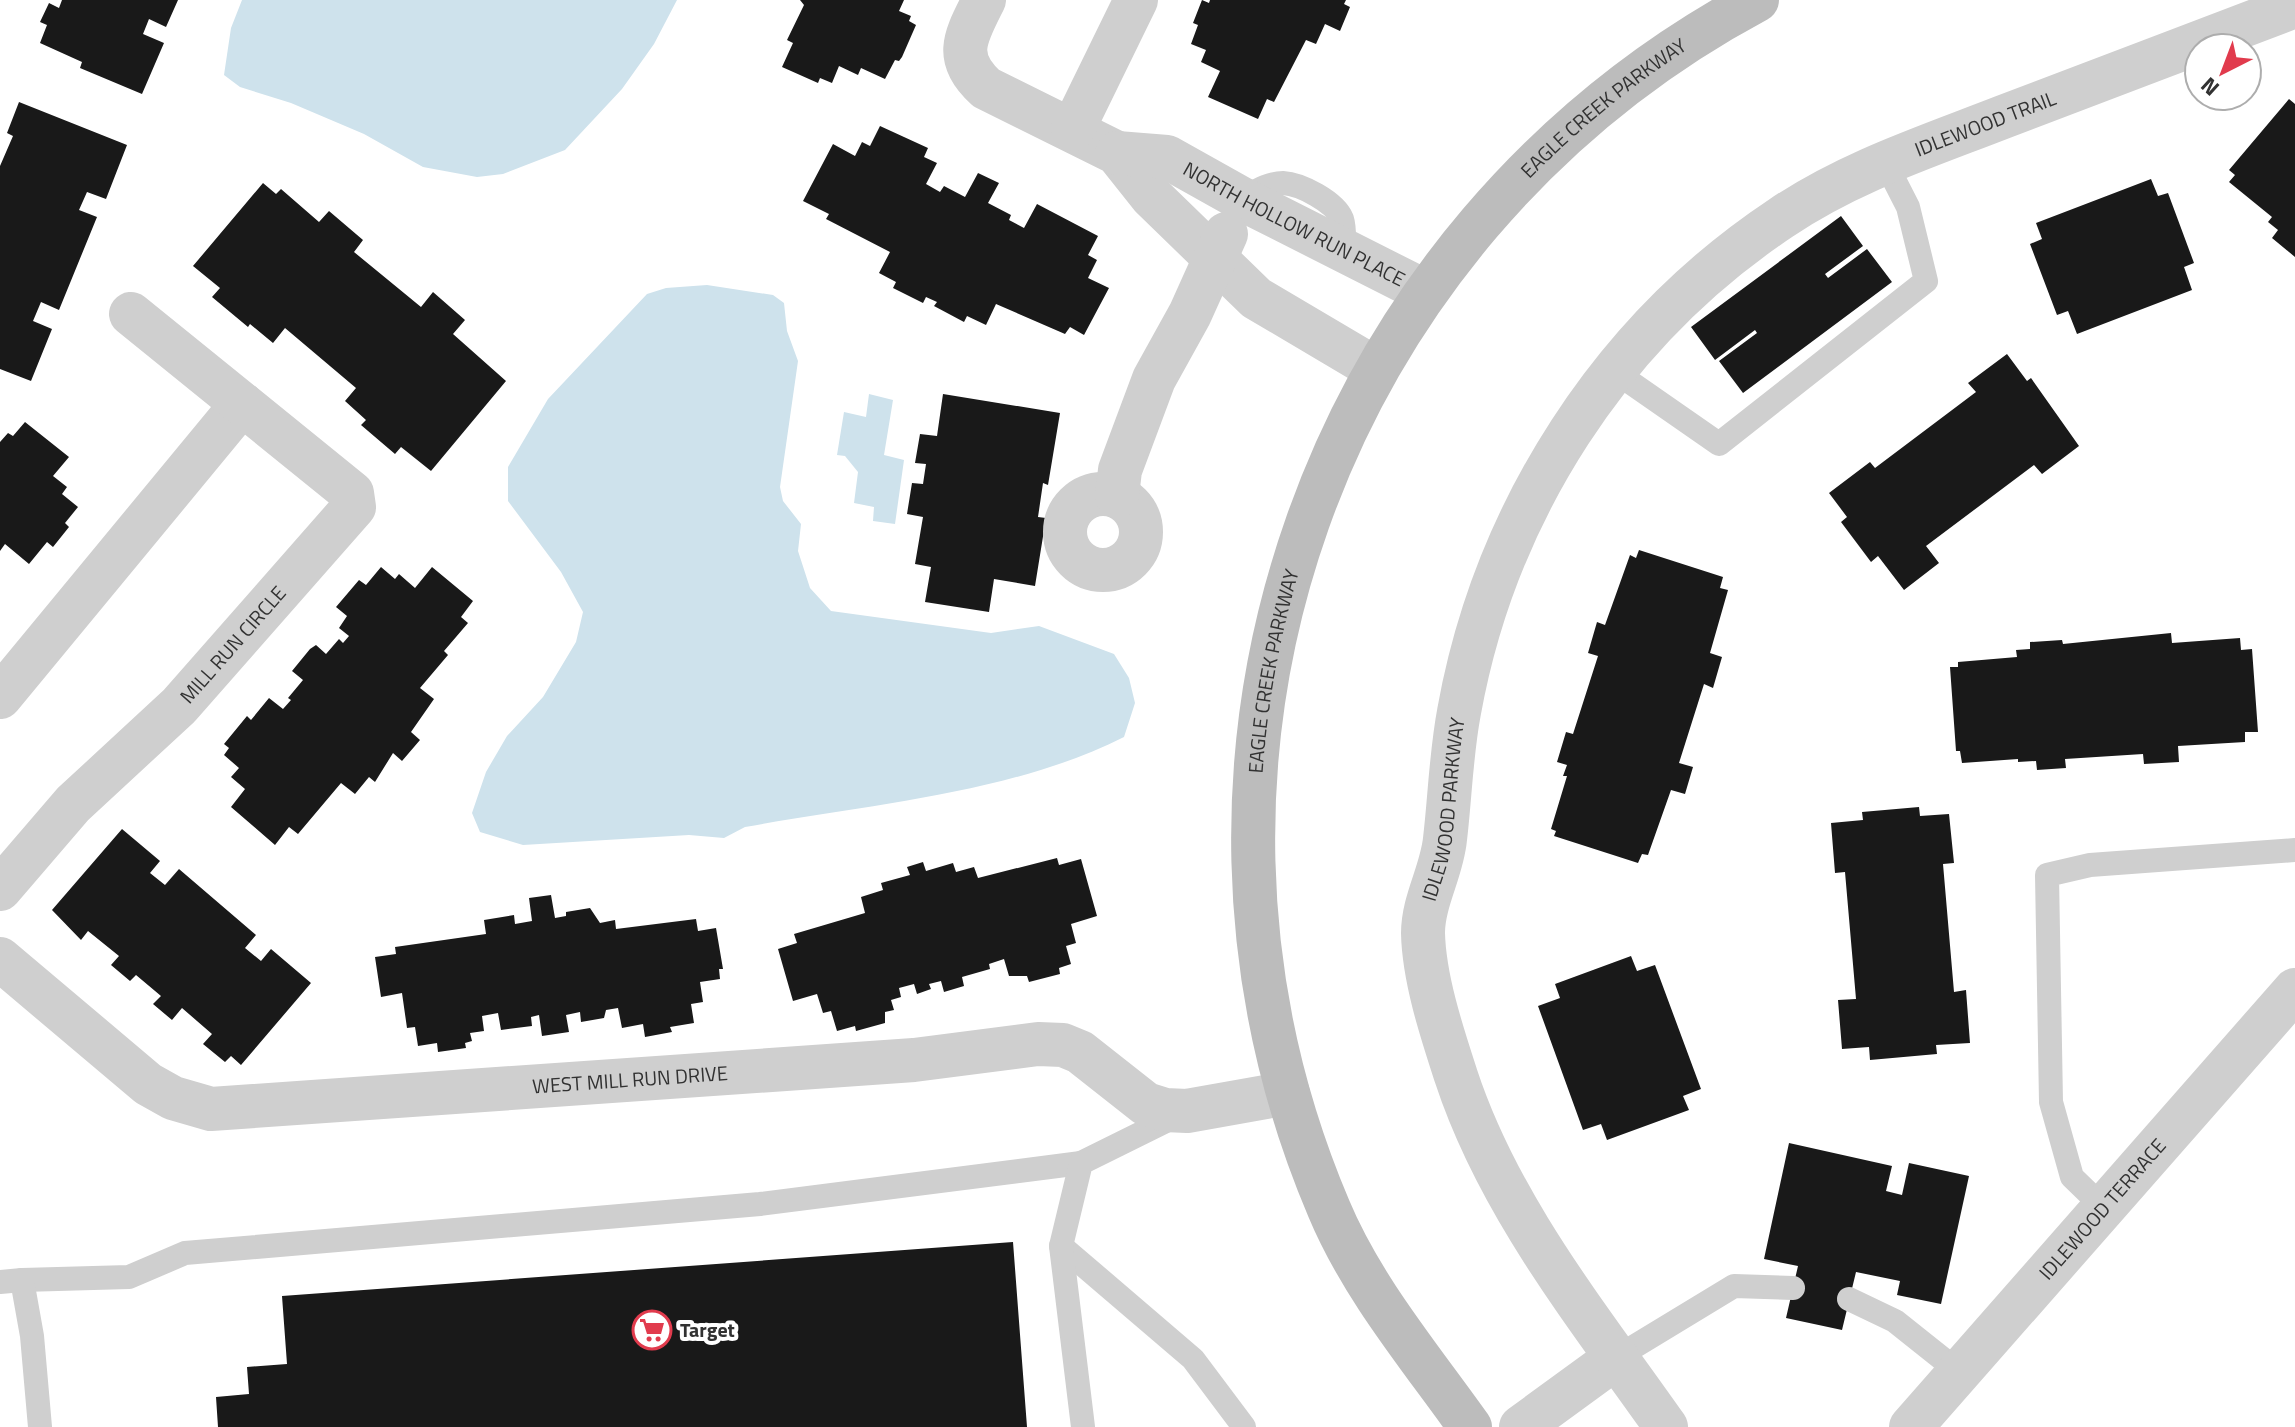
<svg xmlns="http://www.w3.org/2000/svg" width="2295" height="1427" font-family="'Titillium Web',sans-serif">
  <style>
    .water { fill: #cee2ec }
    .building { fill: #191919 }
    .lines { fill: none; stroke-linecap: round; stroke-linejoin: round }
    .lane { stroke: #cfcfcf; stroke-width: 24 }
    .street { stroke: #cfcfcf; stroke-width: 44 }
    .secondary { stroke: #bcbcbc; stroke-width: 44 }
    .labels { text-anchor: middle; stroke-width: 8; stroke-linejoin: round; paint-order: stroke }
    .street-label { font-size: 20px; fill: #323232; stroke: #fff }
    .poi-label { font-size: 20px; font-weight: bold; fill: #323232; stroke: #fff; text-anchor: start }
  </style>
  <rect width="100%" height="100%" fill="#fff"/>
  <!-- water -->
  <g class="water">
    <polygon points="242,0 677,0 654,44 622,89 565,150 503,174 477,177 423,167 364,134 291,103 240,87 224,75 231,28"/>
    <path d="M 707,285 L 773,295 L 784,303 L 787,331 L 798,361 L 780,487 L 783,501 L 801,524 L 798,551 L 810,588 L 831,611 L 991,633 L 1039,626 L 1114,654 L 1129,678 L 1135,703 L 1124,737 C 1014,793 867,805 745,827 L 724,838 L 689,835 L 523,845 L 480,832 L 472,813 L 486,772 L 507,736 L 543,697 L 576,642 L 583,612 L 561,572 L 508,501 L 508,467 L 548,399 L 647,294 L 666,288 Z"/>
    <polygon points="869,394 893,400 884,455 904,460 895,524 873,521 874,507 854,503 858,472 845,456 837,455 844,412 866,417"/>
  </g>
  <!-- building -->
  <g class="building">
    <polygon points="62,0 178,0 166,27 149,19 143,34 164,43 142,94 80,68 82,62 40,43 47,25 40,22 49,3 59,8"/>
    <polygon points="800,0 904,0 899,11 911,16 909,21 916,25 902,57 899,61 895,60 885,79 861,68 858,75 839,66 832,83 820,78 818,83 782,67 793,43 787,40 804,5"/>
    <polygon points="1202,0 1209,3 1210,0 1346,0 1344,4 1350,7 1340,31 1325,24 1316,44 1306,40 1274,102 1267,99 1258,119 1208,97 1220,71 1201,62 1206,50 1191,44 1198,25 1193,23"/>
    <polygon points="2289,99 2295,104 2295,257 2272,238 2278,230 2268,222 2272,217 2229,182 2235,175 2229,170"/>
    <polygon points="19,102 127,145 106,199 87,192 79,210 97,217 59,310 41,302 33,321 52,329 31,381 0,369 0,166 13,136 7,133"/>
    <polygon points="880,126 928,148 924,157 937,163 926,184 940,192 944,186 965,197 978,173 999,183 988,203 1011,215 1009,220 1024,228 1037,204 1098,236 1088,255 1097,260 1088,278 1109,288 1084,335 1070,327 1065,334 996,304 986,325 967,316 964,322 934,306 937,302 926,297 923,303 893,288 896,282 879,273 890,252 826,219 829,214 803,201 833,144 855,156 862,142 870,146"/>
    <polygon points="2151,179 2158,196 2168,193 2194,263 2184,267 2192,290 2077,334 2068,311 2057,315 2030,244 2042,239 2036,223"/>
    <polygon points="263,183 276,194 281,189 319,222 329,211 363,240 354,252 421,307 433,292 465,320 453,334 506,381 431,471 401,447 395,454 361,425 366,420 345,401 356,388 285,328 273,343 250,324 248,327 212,297 220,288 193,266"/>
    <polygon points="1841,216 1863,246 1825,274 1828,278 1867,249 1892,282 1743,393 1719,361 1757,333 1755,330 1715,360 1691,327"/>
    <polygon points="2007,354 2027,381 2031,378 2079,446 2042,474 2034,465 1926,546 1939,563 1904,590 1878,556 1871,562 1841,522 1847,517 1829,493 1870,462 1875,468 1976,392 1968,383"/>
    <polygon points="943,394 1060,413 1048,485 1043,483 1038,517 1046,518 1035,586 994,579 989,612 925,602 931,567 915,564 923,517 907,514 912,483 923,484 926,464 915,463 920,434 937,436"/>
    <polygon points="25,422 69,457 53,476 67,487 62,494 78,507 65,523 69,527 53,547 47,542 29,564 5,544 0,551 0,442 8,433 13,436"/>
    <polygon points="1639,550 1723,577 1720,588 1728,590 1710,653 1722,657 1713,688 1704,684 1679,763 1693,767 1685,794 1671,790 1648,855 1642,854 1638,863 1554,836 1556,831 1551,829 1567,776 1563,776 1567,765 1557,762 1566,732 1573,734 1598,656 1588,653 1597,622 1605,625 1630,555 1636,558"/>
    <polygon points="381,567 395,579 399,574 415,588 432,567 473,601 461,617 468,623 444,651 448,655 420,688 434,699 411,732 420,740 402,761 393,753 375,782 369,777 355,794 341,783 298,834 289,827 275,845 231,807 245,789 231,777 239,768 224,755 229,748 224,744 247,716 251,720 269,698 283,709 291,700 288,698 303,680 292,671 310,649 316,645 326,654 339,639 343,643 349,636 339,628 347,616 336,607 359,580 366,585"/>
    <polygon points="2171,633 2172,643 2240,638 2241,650 2252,649 2258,732 2245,732 2245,742 2178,746 2179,762 2144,764 2143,754 2065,759 2066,768 2037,770 2036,761 2018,762 2018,759 1962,763 1960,751 1956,751 1950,667 1958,667 1958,662 2017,657 2016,650 2030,649 2030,642 2062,640 2063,644"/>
    <polygon points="1919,807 1920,816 1949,814 1954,863 1943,864 1954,992 1966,990 1970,1043 1936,1045 1937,1054 1870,1060 1869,1047 1842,1049 1838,1000 1856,999 1845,872 1835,873 1831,823 1863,820 1862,812"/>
    <polygon points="122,829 160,861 150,873 165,885 179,869 256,935 245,948 261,961 271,949 311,983 241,1065 231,1056 225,1062 203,1044 212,1034 182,1008 172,1020 153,1004 161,996 136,975 130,981 111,965 119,956 88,931 81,940 52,910"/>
    <polygon points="1057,858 1059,865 1081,859 1097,916 1071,924 1076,943 1066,946 1071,964 1059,968 1060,974 1029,982 1027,976 1009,976 1004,959 989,964 990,969 962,977 964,986 944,992 941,981 929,984 931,989 917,994 914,984 899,988 901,997 891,1000 894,1010 885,1012 885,1023 856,1031 855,1026 837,1031 831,1011 823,1013 817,994 793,1001 778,949 797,943 794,934 865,913 861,897 883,890 881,883 910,875 907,867 923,862 926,871 953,863 956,872 974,867 978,878"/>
    <polygon points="551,895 555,918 566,916 566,912 590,908 600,923 615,920 616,929 696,919 698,931 716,928 723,969 719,969 720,979 700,982 703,1002 691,1004 694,1023 670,1027 672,1032 645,1037 643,1024 622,1028 618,1008 606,1010 604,1018 581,1022 580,1012 566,1015 569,1032 542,1036 539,1015 531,1017 532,1026 501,1030 498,1013 482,1016 484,1031 470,1033 472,1041 465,1043 466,1048 438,1052 437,1043 418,1046 415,1027 407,1028 402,993 381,997 375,957 396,954 395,947 486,934 484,920 514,915 515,924 532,921 529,898"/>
    <polygon points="1631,956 1637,971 1655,965 1701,1089 1683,1096 1689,1110 1607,1140 1601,1124 1583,1130 1538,1006 1560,998 1555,984"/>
    <polygon points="1789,1143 1892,1166 1886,1191 1902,1195 1909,1163 1969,1176 1941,1304 1897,1295 1900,1281 1856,1272 1842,1330 1786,1318 1798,1266 1764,1259"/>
    <polygon points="1013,1242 1027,1427 218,1427 216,1397 249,1394 247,1367 287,1364 282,1296"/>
  </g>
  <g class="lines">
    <!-- lane -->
    <g class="lane">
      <path d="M 1242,199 C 1255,192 1268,183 1283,183 C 1301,184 1335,202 1342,219 C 1345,228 1344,241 1344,251"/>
      <polyline points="1614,371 1719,444 1926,281 1908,207 1885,162"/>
      <polyline points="2104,1208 2072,1177 2051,1102 2047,875 2090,865 2295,850"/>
      <polyline points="1061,1246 1193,1359 1244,1427"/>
      <polyline points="22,1280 129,1277 185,1253 760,1204 1081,1163"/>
      <polyline points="0,1282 22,1280 32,1336 40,1427"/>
      <polyline points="1849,1299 1895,1321 1959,1372"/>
      <polyline points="1617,1357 1734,1286 1793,1288"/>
      <polyline points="1083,1427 1061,1246 1081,1163 1178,1115"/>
    </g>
    <!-- street -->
    <g class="street">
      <path d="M 984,0 C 966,36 952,57 986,88 L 1117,153 L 1152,197 L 1256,298 L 1376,369"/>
      <polyline points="1073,129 1136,0"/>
      <path id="s1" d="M 1117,153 L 1167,157 L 1242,199 L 1426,292"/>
      <circle cx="1103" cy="532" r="38"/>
      <polyline points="1117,496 1120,470 1154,379 1190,314 1226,234"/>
      <polyline points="0,697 242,404"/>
      <path id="s2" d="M 0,889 L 73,804 L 179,706 L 354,507 L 352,493 L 131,314"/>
      <path id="s3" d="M 0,959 L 148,1084 L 173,1098 L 211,1109 L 914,1060 L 1038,1044 L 1063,1045 L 1080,1052 L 1146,1104 L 1165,1110 L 1187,1111 L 1288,1093"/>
      <polyline points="1521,1427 1617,1357"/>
      <path id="s4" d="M 1666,1427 C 1588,1316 1499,1207 1456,1076 C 1442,1033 1424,979 1423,933 C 1423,901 1442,871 1445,839 C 1450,797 1451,754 1459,712 C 1495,512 1611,331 1781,218 C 1849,172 1926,147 2003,117 C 2100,80 2198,43 2295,6"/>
      <path id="s5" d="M 1911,1427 L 2295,990"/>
    </g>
    <!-- secondary -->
    <path class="secondary" id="s6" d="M 1470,1427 C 1421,1358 1362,1288 1329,1209 C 1136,756 1323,232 1757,0"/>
  </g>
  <!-- icons -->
  <defs>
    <g id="supermarket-ring" transform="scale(2)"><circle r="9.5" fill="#fff" stroke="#e13b4d" stroke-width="1.5"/><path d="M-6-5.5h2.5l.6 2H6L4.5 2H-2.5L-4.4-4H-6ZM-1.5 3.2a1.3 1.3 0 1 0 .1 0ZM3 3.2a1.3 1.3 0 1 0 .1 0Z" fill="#e13b4d"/></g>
  </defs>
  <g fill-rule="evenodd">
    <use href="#supermarket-ring" x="652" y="1330"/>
  </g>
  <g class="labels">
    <!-- street labels -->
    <g class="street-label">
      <text dy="7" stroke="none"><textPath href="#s6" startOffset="1480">EAGLE CREEK PARKWAY</textPath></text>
      <text dy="7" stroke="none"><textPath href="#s4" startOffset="1614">IDLEWOOD TRAIL</textPath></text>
      <text dy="7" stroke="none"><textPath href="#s1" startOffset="194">NORTH HOLLOW RUN PLACE</textPath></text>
      <text dy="7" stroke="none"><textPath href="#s2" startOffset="338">MILL RUN CIRCLE</textPath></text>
      <text dy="7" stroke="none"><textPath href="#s6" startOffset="810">EAGLE CREEK PARKWAY</textPath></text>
      <text dy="7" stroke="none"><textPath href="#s4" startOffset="684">IDLEWOOD PARKWAY</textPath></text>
      <text dy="7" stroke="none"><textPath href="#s3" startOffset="682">WEST MILL RUN DRIVE</textPath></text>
      <text dy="7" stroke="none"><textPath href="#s5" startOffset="290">IDLEWOOD TERRACE</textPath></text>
    </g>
    <!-- poi labels -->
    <g class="poi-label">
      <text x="680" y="1337">Target</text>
    </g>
  </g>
  <!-- north arrow -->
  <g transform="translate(2223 72) rotate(222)"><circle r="38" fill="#ffffff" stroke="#adadad" stroke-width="2"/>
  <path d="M0-6L14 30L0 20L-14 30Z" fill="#e13b4d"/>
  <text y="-12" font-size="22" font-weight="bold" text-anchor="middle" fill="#323232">N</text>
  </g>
</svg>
